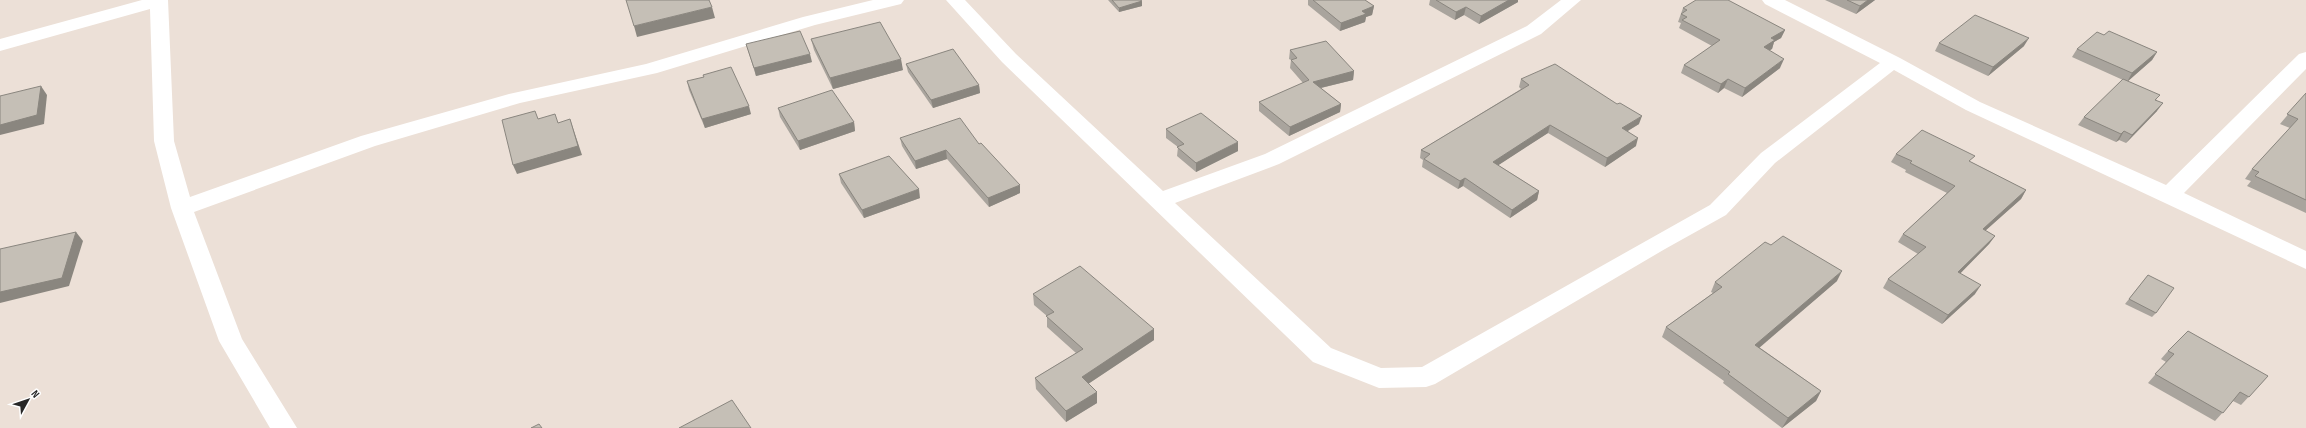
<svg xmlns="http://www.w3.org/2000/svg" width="2306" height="428" font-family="'Sofia Sans Condensed',sans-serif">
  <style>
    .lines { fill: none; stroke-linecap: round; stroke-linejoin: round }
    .minor { fill: #fff; fill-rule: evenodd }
    .wall { fill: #a9a49d }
    .shaded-wall { fill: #8a867f }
    .building { fill: #c5bfb6; stroke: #8a867f }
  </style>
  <rect width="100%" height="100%" fill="#ece0d7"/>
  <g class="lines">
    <!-- minor -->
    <g class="minor">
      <polygon points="142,0 168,0 174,141 190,197 361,136 509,94 646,64 803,17 873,0 904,0 901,4 815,25 657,73 520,103 375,146 194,212 242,339 297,428 270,428 219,341 171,208 154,141 150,9 0,51 0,39"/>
      <polygon points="946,0 965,0 1016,54 1163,191 1265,154 1527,26 1561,0 1581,0 1541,34 1279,164 1175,203 1331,348 1381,368 1422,367 1710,205 1761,153 1880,63 1765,4 1762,0 1785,0 1900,58 1980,102 2166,185 2299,54 2306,52 2306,69 2184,193 2306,251 2306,269 1966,110 1894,70 1775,163 1726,215 1665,249 1435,384 1426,387 1379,388 1313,362 1002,62"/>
    </g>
  </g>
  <!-- wall -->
  <g class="wall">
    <polygon points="1108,0 1140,0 1142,6 1119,12"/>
    <polygon points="1308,0 1365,0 1374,6 1372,15 1366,17 1365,22 1340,31 1308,5"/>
    <polygon points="1430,0 1518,0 1518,2 1479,24 1464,15 1455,20 1429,5"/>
    <polygon points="1825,0 1875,0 1856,14"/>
    <polygon points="1683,8 1785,30 1781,38 1774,42 1772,49 1769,50 1780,68 1742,97 1724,88 1718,93 1681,73 1684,65 1712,46 1679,28 1681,23 1678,22"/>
    <polygon points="2104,35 2157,52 2152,60 2128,81 2157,100 2157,111 2126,143 2119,140 2116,142 2078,125 2084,117 2123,80 2072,57 2077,49"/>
    <polygon points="811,39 903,70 833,89 814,50"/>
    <polygon points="1939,43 2024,46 1988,76 1935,51"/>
    <polygon points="746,44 812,62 756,76"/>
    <polygon points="1290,50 1354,71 1353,80 1321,88 1341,104 1340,112 1289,136 1259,111 1259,102 1303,83 1290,68 1291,60 1289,59"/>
    <polygon points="906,64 979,85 980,93 933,108 908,72"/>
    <polygon points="1521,79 1639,124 1628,131 1636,146 1605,167 1548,133 1498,165 1539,191 1537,200 1510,218 1463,186 1458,189 1422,167 1423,160 1420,158 1421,150 1521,89 1519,87"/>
    <polygon points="687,81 751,114 705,128 689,90"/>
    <polygon points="2306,93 2306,213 2247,186 2251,181 2245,179 2252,169 2290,128 2280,124"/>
    <polygon points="778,108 854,122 855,131 800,150 780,117"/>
    <polygon points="1166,129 1238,151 1196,172 1177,156 1178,147 1166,138"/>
    <polygon points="900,138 979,144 1020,193 989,207 947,159 916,169 902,146"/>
    <polygon points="1896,154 1971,162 2026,190 2021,199 1985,231 1995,236 1989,244 1960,273 1975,294 1942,324 1883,288 1888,279 1918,254 1898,242 1903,234 1947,193 1905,172 1906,170 1891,162"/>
    <polygon points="839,174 920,198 864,218 841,183"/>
    <polygon points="2148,275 2156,313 2152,317 2125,304"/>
    <polygon points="1837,281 1759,347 1821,391 1816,401 1782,428 1723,383 1724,381 1662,337 1666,327 1713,293 1711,292 1715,282"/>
    <polygon points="1033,294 1154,329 1154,340 1088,384 1097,392 1097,403 1066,422 1036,389 1035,378 1076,353 1047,327 1047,316 1034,305"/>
    <polygon points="2168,351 2268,376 2241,405 2233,401 2215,421 2148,383 2166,362 2161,359"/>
  </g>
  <!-- shaded-wall -->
  <g class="shaded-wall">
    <polygon points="1509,0 1518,0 1518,2 1479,24 1481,16"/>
    <polygon points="1868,0 1875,0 1856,14 1860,6"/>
    <polygon points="1142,1 1142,6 1119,12 1119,8"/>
    <polygon points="1374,6 1372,15 1366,17 1365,22 1340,31 1341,23 1362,11"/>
    <polygon points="712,7 715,18 637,37 634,26"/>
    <polygon points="1466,7 1464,15 1455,20 1456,12"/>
    <polygon points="1785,30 1781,38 1774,42 1772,49 1760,56 1764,47 1771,38"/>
    <polygon points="2029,38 2024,46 1988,76 1993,67"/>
    <polygon points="2157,52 2152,60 2127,82 2132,73"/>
    <polygon points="810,54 812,62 756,76 754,68"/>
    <polygon points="901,59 903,70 833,89 830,78"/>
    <polygon points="1784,59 1780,68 1742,97 1745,88"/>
    <polygon points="1354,71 1353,80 1312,90 1313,82"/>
    <polygon points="1728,79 1724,88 1718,93 1721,84"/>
    <polygon points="979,85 980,93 933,108 931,100"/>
    <polygon points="41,86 47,95 44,124 0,135 0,125"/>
    <polygon points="2163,103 2157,111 2126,143 2132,135"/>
    <polygon points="1341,104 1340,112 1289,136 1290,127"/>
    <polygon points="749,106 751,114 705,128 702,119"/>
    <polygon points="1642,116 1639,124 1619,136 1622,128"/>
    <polygon points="570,119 582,155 517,174 513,165"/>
    <polygon points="854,122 855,131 800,150 798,141"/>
    <polygon points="1550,125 1548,133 1491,170 1493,162"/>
    <polygon points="2124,131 2119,140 2116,142 2121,134"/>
    <polygon points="1638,138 1636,146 1605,167 1607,158"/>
    <polygon points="1238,142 1238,151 1196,172 1196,163"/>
    <polygon points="946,150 947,159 916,169 915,161"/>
    <polygon points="1465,178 1463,186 1458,189 1460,181"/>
    <polygon points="1020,185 1020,193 989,207 988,198"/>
    <polygon points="919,189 920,198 864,218 862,210"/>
    <polygon points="2026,190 2021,199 1977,238 1983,229"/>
    <polygon points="1539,191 1537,200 1510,218 1512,210"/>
    <polygon points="76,232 83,241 69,286 0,303 0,292"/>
    <polygon points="1995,236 1989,244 1953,281 1958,272"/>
    <polygon points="1842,271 1837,281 1751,355 1755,345"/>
    <polygon points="1981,285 1975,294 1942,324 1948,315"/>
    <polygon points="1154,329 1154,340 1082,388 1082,377"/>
    <polygon points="1821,391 1816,401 1782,428 1788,418"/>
    <polygon points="1097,392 1097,403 1066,422 1066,411"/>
  </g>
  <!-- building -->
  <g class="building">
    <polygon points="626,0 709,0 712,7 634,26"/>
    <polygon points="1112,0 1140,0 1142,1 1119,8"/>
    <polygon points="1313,0 1365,0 1374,6 1362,11 1366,14 1341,23"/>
    <polygon points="1436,0 1509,0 1481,16 1466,7 1456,12"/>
    <polygon points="1696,0 1728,0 1785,30 1771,38 1775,40 1764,47 1784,59 1745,88 1728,79 1721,84 1684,65 1720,40 1682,20 1687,17 1681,14 1687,10 1683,8"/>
    <polygon points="1847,0 1868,0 1860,6"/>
    <polygon points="1975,15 2029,38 1993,67 1939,43"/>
    <polygon points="880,22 901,59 830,78 811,39"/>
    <polygon points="800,31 810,54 754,68 746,44"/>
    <polygon points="2109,31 2157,52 2132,73 2077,49 2097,32 2104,35"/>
    <polygon points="1326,41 1354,71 1313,82 1341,104 1290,127 1259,102 1309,80 1291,60 1297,58 1290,50"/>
    <polygon points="953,49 979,85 931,100 906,64"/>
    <polygon points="1555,64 1617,104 1620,103 1642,116 1622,128 1638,138 1607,158 1550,125 1493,162 1539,191 1512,210 1465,178 1460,181 1424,159 1430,154 1421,150 1529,85 1521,79"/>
    <polygon points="731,67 749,106 702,119 687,81 704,77 703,75"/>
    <polygon points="2123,79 2160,95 2155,100 2163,103 2132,135 2124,131 2121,134 2084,117"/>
    <polygon points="41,86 37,115 0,125 0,96"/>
    <polygon points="832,90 854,122 798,141 778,108"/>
    <polygon points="2306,93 2306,200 2255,176 2259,172 2252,169 2298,119 2287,114"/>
    <polygon points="535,111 538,119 555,114 558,123 570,119 578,146 513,165 502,120"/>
    <polygon points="1201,113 1238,142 1196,163 1177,147 1184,144 1166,129"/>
    <polygon points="960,118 979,144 981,143 1020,185 988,198 946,150 915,161 900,138"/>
    <polygon points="1922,130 1975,156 1969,161 2026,190 1983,229 1995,236 1958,272 1981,285 1948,315 1888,279 1926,247 1903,234 1955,186 1910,163 1912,161 1896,154"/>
    <polygon points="889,156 919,189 862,210 839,174"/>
    <polygon points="76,232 62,278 0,292 0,249"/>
    <polygon points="1783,236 1842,271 1755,345 1821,391 1788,418 1728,374 1730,372 1666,327 1722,287 1715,282 1765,242 1771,245"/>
    <polygon points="1080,266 1154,329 1082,377 1097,392 1066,411 1035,378 1083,349 1046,316 1054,312 1033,294"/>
    <polygon points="2148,275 2174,288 2156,313 2129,299"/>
    <polygon points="2188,331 2268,376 2249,397 2240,392 2223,413 2155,374 2174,354 2168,351"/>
    <polygon points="732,400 751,428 679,428"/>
    <polygon points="539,424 542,428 531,428"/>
  </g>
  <!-- north arrow -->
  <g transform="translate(28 400) rotate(50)" stroke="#ffffff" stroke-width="3" paint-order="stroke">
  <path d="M0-3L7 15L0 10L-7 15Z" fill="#272727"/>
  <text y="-6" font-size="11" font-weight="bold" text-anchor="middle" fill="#272727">N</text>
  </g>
</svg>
